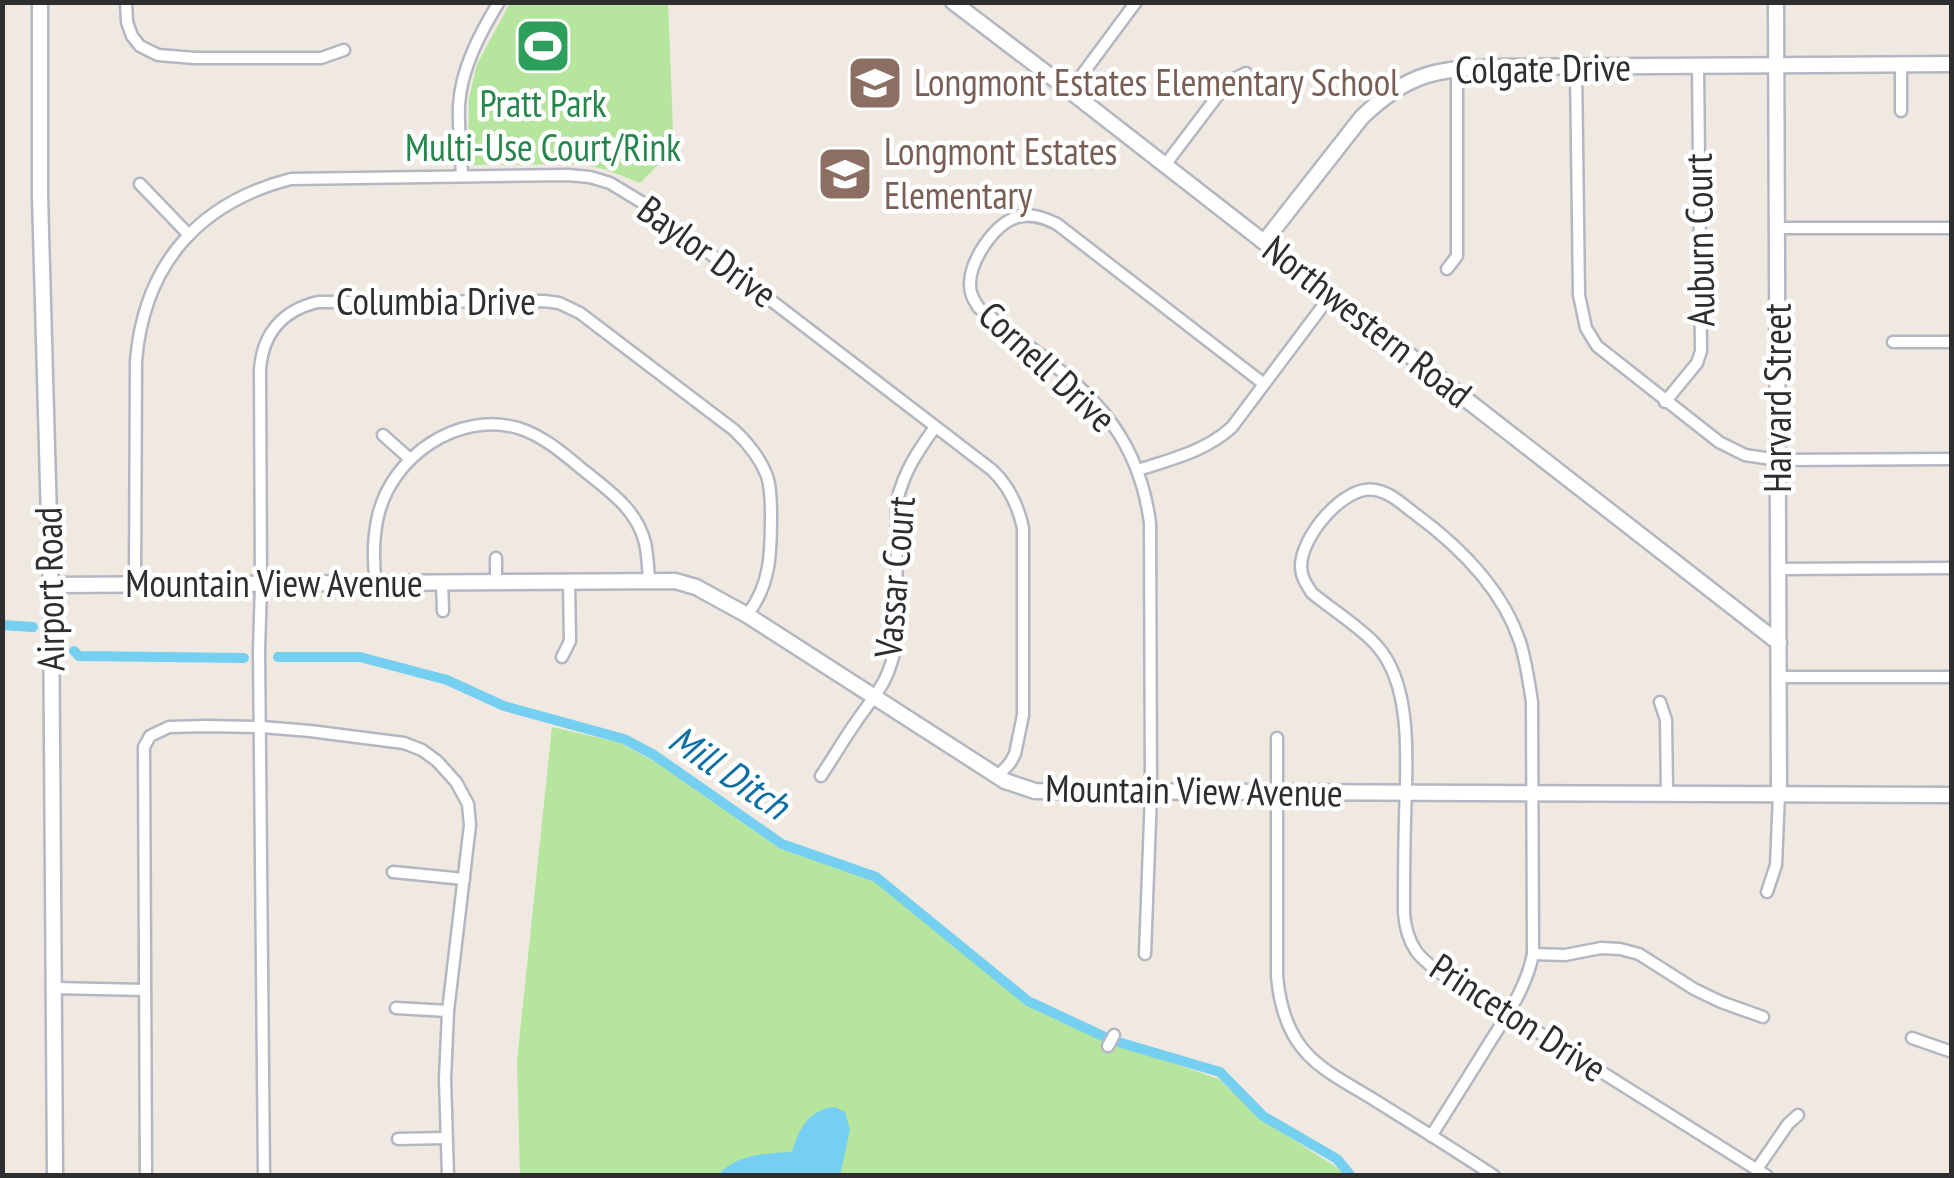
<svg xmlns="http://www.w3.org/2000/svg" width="1954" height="1178" font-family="'PT Sans Narrow',sans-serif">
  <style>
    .green { fill: #b6e59e }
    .pitch { fill: #c9ec9a }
    .water { fill: #75cff0 }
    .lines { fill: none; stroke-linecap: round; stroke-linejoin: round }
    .canal { stroke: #75cff0; stroke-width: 10 }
    .street-casing { stroke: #b4b7c1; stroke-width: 15 }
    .secondary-casing { stroke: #b4b7c1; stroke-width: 19 }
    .street { stroke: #fff; stroke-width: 10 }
    .secondary { stroke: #fff; stroke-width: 14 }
    .labels { text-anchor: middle; stroke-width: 9; stroke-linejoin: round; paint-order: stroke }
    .street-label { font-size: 38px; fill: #2e2e2e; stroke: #fff }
    .education-label { font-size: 38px; fill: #785e54; stroke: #fff; text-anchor: start }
    .leisure-label { font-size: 38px; fill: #27864d; stroke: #fff }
    .water-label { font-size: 40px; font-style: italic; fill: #0d6fa3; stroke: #fff }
  </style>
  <rect width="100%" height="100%" fill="#efe9e1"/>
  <!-- green -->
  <g class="green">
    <polygon points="510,3 668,3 673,129 681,142 640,183 607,170 582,164 468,165 469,98 477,64"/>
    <polygon points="552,727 618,742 657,763 779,848 874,881 1023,1002 1097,1037 1219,1079 1264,1121 1336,1167 1344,1175 520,1176 517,1061"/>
  </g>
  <!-- pitch -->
  <polygon class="pitch" points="554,24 553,67 533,67 533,25"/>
  <!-- water -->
  <path class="water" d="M 835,1107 L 845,1112 L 850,1130 L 840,1175 L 718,1175 C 735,1155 766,1153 792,1152 C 799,1129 809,1109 835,1107 Z"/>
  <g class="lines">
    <!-- canal -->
    <g class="canal">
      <polyline points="2,625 33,627 31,627"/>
      <polyline points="74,651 79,656 244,658"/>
      <polyline points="278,657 360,657 447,680 504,706 624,739 654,755 782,844 876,877 1028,1001 1105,1037"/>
      <polyline points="1118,1042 1220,1072 1263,1116 1337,1159 1351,1176"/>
    </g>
    <!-- street casing -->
    <g class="street-casing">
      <g id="street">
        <polyline points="126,2 127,22 132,36 140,46 158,55 195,58 321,58 344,50"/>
        <polyline points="1901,64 1901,111"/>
        <polyline points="1576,67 1579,295 1586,328 1597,346 1719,442 1745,455 1778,460 1952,459"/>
        <polyline points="1070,91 1136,2"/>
        <polyline points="1165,165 1228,82 1246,73"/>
        <path d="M 462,176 C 461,153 458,128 459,105 C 461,69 480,33 499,2"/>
        <polyline points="140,184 189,235"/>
        <polyline points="1777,228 1952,228"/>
        <polyline points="1447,269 1457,256 1457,69"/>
        <polyline points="1893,342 1952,342"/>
        <polyline points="1665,402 1697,363 1701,351 1698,66"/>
        <polyline points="383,435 410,459"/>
        <path d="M 1138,470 C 1172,459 1206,451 1232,427 L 1331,295"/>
        <polyline points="496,558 496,582"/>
        <polyline points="1778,569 1952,568"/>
        <polyline points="442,583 443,611"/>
        <path d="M 376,584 C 373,562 373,538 378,516 C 392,456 458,411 518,428 C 542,435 564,454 582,469 C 608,490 637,509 645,543 C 648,556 648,569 649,581"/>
        <path d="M 135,585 L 136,361 C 144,266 197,203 291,179 L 568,175 L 590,177 L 610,183 L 648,206 L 992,470 C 1009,486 1018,505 1023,528 L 1023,715 L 1015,754 L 1010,763 L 998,776"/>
        <polyline points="562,657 570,641 569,583"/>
        <polyline points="1779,677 1952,677"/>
        <polyline points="1660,702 1666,720 1667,794"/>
        <path d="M 1277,738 L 1277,976 C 1279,999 1284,1021 1297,1041 C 1316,1070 1348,1083 1376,1101 C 1416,1126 1455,1150 1494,1176"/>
        <path d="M 821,776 C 833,758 844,739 856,722 C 878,690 888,684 896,644 L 897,501 C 904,471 918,451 935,427"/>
        <polyline points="393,872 464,879"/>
        <polyline points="1767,892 1776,865 1779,794"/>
        <path d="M 1145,954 L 1151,793 L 1150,523 C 1135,409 1061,373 979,308 C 975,302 970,295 970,286 C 969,262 994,223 1018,217 C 1032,213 1045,218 1057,224 L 1264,384"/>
        <polyline points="1533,954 1565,955 1601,948 1620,949 1639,954 1694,989 1721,1002 1763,1017"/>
        <polyline points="54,988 144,990"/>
        <polyline points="396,1008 448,1011"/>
        <polyline points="1912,1038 1952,1052"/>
        <polyline points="1108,1046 1114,1035"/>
        <path d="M 1431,1136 C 1449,1108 1467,1079 1485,1050 C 1504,1019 1526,990 1533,954 L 1532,702 C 1529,682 1526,661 1520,642 C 1502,588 1459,546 1414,513 C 1403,505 1390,492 1375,490 C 1344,484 1301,537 1301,566 C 1301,577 1306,584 1312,593 C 1331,609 1363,629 1378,647 C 1414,689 1406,768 1405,820 C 1404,851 1404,882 1404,913 C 1405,927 1408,939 1416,951 C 1431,972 1497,1010 1522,1022 L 1767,1176"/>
        <polyline points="398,1139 445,1138"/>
        <polyline points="1757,1169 1788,1124 1798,1115"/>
        <polyline points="146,1176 144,747 150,736 169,727 206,726 262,727 310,731 404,743 422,750 437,761 456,782 468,804 470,825 448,1011 445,1079 448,1176"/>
        <path d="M 264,1176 L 259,650 L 261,585 L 260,369 C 263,333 283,310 318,302 L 544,301 L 559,303 L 580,313 L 734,430 C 748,443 760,458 767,476 C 771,488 771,502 771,515 C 771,551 771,585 747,615"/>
      </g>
    </g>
    <!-- secondary casing -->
    <g class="secondary-casing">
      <g id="secondary">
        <polyline points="40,2 40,196 51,592 55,1176"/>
        <polyline points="953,2 1070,91 1779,643"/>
        <polyline points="1776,2 1779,794"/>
        <path d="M 1264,242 L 1362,117 C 1411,70 1439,69 1503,67 L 1952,64"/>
        <polyline points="51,585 675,581 696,587 747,615 1005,781 1035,791 1952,795"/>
      </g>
    </g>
    <!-- street -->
    <use href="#street" class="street"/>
    <!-- secondary -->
    <use href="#secondary" class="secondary"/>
  </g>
  <!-- icons -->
  <defs>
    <g id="stadium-square" transform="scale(2.875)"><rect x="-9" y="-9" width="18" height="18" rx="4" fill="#2e9e5b" stroke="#fff"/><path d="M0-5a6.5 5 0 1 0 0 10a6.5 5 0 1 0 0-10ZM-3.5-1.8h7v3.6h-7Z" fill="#fff"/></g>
    <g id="school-square" transform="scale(2.875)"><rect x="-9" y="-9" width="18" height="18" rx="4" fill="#8d6e63" stroke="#fff"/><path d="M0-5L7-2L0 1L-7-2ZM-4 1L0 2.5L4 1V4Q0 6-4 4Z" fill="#fff"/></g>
  </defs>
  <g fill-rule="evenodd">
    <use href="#stadium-square" x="543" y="46"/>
    <use href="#school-square" x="875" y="83"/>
    <use href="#school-square" x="845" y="174"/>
  </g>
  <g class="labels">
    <!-- street labels -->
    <g class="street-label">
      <text transform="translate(1543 69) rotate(-1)" y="13">Colgate Drive</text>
      <text transform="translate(1700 240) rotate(-91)" y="13">Auburn Court</text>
      <text transform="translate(707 252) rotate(36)" y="13">Baylor Drive</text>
      <text x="436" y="315">Columbia Drive</text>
      <text transform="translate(1367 322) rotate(38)" y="13">Northwestern Road</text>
      <text transform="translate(1047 367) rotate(43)" y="13">Cornell Drive</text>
      <text transform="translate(1778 398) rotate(-90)" y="13">Harvard Street</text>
      <text transform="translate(895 577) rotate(-85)" y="13">Vassar Court</text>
      <text x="274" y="597">Mountain View Avenue</text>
      <text transform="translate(50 589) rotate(-91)" y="13">Airport Road</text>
      <text transform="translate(1194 791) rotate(1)" y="13">Mountain View Avenue</text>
      <text transform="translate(1518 1018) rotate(33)" y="13">Princeton Drive</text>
    </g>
    <!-- education labels -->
    <g class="education-label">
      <text x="914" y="96">Longmont Estates Elementary School</text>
      <text x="884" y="165">Longmont Estates<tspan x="884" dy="44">Elementary</tspan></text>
    </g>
    <!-- leisure labels -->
    <g class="leisure-label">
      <text x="543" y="117">Pratt Park<tspan x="543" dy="44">Multi-Use Court/Rink</tspan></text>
    </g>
    <!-- water labels -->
    <g class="water-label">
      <text transform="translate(729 772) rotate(34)" y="14">Mill Ditch</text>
    </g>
  </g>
  <!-- border -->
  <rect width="1954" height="1178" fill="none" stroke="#2e2e2e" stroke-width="10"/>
</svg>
